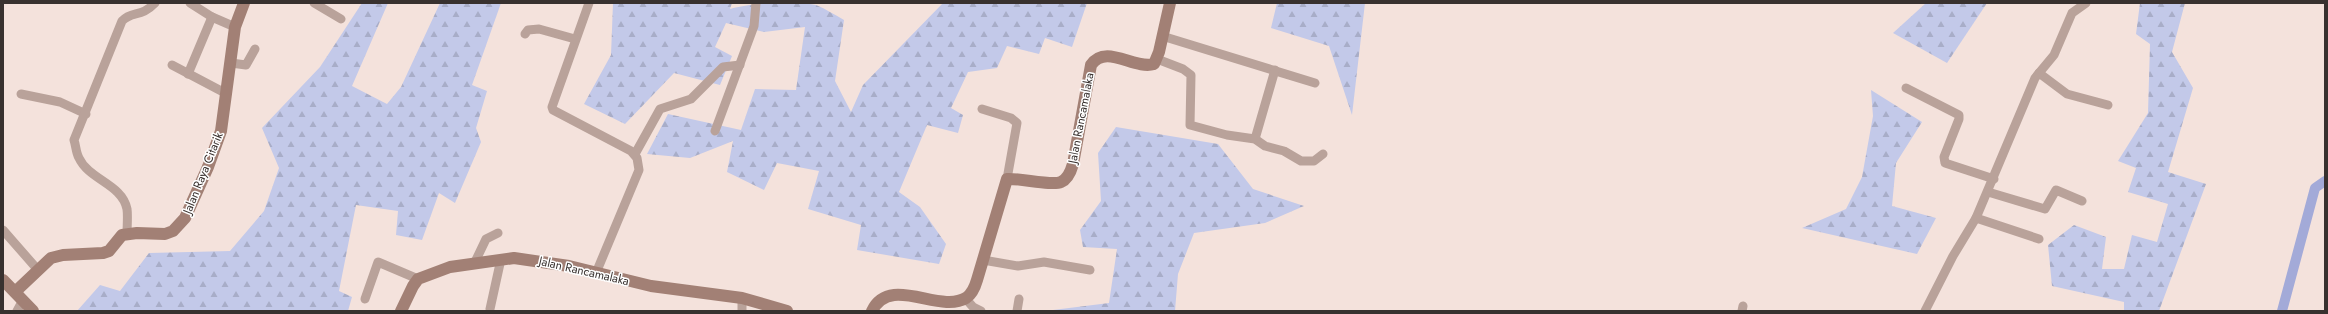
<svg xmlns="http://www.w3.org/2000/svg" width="2328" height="314" font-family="Jost,sans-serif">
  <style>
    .forest { fill: url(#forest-firs) }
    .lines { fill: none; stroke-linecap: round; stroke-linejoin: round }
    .canal { stroke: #a3aad8; stroke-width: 10 }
    .street { stroke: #b9a29a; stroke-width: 9 }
    .secondary { stroke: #a28075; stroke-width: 12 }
    .labels { text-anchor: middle; stroke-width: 3; stroke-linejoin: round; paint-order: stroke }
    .street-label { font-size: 12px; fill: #38312f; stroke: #fff }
  </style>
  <defs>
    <pattern id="forest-firs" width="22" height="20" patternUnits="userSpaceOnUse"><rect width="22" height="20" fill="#c3c9e9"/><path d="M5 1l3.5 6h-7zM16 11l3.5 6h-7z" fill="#a8adc8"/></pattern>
  </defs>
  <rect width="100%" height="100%" fill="#f4e2dc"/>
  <!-- forest -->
  <g class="forest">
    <polygon points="362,3 388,3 352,86 387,104 401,87 440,3 501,3 472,85 487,91 476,128 481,142 455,203 439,193 422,240 396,235 398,211 356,205 339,291 352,297 348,311 77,311 100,285 120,291 149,253 230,251 264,211 279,168 262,128 320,67"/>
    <path d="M 613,3 L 732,3 L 730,9 C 751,3 795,0 816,5 C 826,9 835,15 844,20 L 835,81 L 851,112 L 863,85 L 943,3 L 1087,3 L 1072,47 L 1045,38 L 1039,54 L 1007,46 L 997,68 L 968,72 L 951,108 L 963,115 L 958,133 L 927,125 L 899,192 L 920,207 L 946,244 L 939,264 L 857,250 L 861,225 L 808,209 L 819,171 L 777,163 L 764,190 L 727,172 L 733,141 L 690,158 L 647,154 L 668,114 L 741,130 L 755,89 L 796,90 L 805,27 L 764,32 L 726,23 L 715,47 L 732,56 L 720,85 L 674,73 L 625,124 L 584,104 L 611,55 Z"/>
    <polygon points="1277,3 1365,3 1352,115 1329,46 1271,28"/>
    <polygon points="1926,3 1987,3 1947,63 1893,33"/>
    <polygon points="2140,3 2185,3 2172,52 2193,88 2168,172 2206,184 2159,311 2124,311 2124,302 2052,286 2048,245 2074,225 2106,237 2102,269 2124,269 2132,235 2157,242 2168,204 2128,192 2136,168 2118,161 2148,113 2150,44 2136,34"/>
    <polygon points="1871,90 1922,122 1896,163 1892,206 1936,218 1917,254 1802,228 1846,209 1862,177 1873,116"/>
    <polygon points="1116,127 1218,144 1253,189 1304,206 1265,223 1194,233 1178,274 1175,311 1045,311 1109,303 1117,249 1083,247 1080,230 1101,201 1098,153"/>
  </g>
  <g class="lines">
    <!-- canal -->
    <polyline class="canal" points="2282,311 2315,188 2325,181"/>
    <!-- street -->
    <g class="street">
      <polyline points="190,3 212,17 235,27"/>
      <polyline points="314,3 341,19"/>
      <polyline points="589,3 552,107 553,110 631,151 637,158 639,170 596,273"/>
      <polyline points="525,34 528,30 539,29 575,39"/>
      <polyline points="1162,36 1315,83"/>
      <polyline points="1157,59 1183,69 1191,75 1190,125 1227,135 1255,139 1265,146 1284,151 1301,161 1314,161 1323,154"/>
      <polyline points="231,63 246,65 255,49"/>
      <polyline points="172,65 227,94"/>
      <polyline points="2039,73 2067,94 2108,105"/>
      <polyline points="188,74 212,17"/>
      <polyline points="1906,88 1959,115 1959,119 1944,157 1945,163 1994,179"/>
      <polyline points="21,94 60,102 86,114"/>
      <polyline points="982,109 1011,118 1017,123 1007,179"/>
      <polyline points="715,131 754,26 756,3"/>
      <polyline points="1255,139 1275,70"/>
      <polyline points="635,154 660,109 691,99 723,67 740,65"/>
      <polyline points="1988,192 2045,209 2056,190 2082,201"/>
      <polyline points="1976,218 2039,239"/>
      <polyline points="3,230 38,270"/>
      <path d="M 127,234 C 127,226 128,216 127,209 C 122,184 89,180 79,158 C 76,153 76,146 74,140 L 122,21 C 132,10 141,18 155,3"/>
      <polyline points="983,260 1018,266 1044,262 1090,270"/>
      <polyline points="475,262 486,239 498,233"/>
      <polyline points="742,298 742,311"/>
      <polyline points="365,299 378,262 418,279"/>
      <polyline points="966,299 973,307 981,311"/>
      <polyline points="490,309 501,259"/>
      <polyline points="17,311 23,300"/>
      <polyline points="1017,311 1019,299"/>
      <polyline points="1742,311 1743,306"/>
      <polyline points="1925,311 1953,256 1976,218 2035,78 2054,55 2072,13 2086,3"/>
    </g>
    <!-- secondary -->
    <g class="secondary">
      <polyline points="3,280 33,311"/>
      <polyline points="15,292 51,258 63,255 103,253 109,251 122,235 137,233 165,234 173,231 185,218 208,167 221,131 235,27 244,3"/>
      <polyline points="401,311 413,286 418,279 450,267 514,258 569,266 651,286 742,298 787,311"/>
      <path d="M 872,311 C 890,274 939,314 966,298 C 972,294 975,287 977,280 L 1007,179 C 1020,178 1052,186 1061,182 C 1068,179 1071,171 1073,164 L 1091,65 C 1106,43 1134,70 1154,64 L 1159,52 L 1170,3"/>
    </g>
  </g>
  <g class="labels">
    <!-- street labels -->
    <g class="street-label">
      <text transform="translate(1081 118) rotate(-79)" y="4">Jalan Rancamalaka</text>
      <text transform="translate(203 173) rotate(-68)" y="4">Jalan Raya Citarik</text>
      <text transform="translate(584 271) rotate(13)" y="4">Jalan Rancamalaka</text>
    </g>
  </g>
  <!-- border -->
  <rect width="2328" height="314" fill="none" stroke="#38312f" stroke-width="8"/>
</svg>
